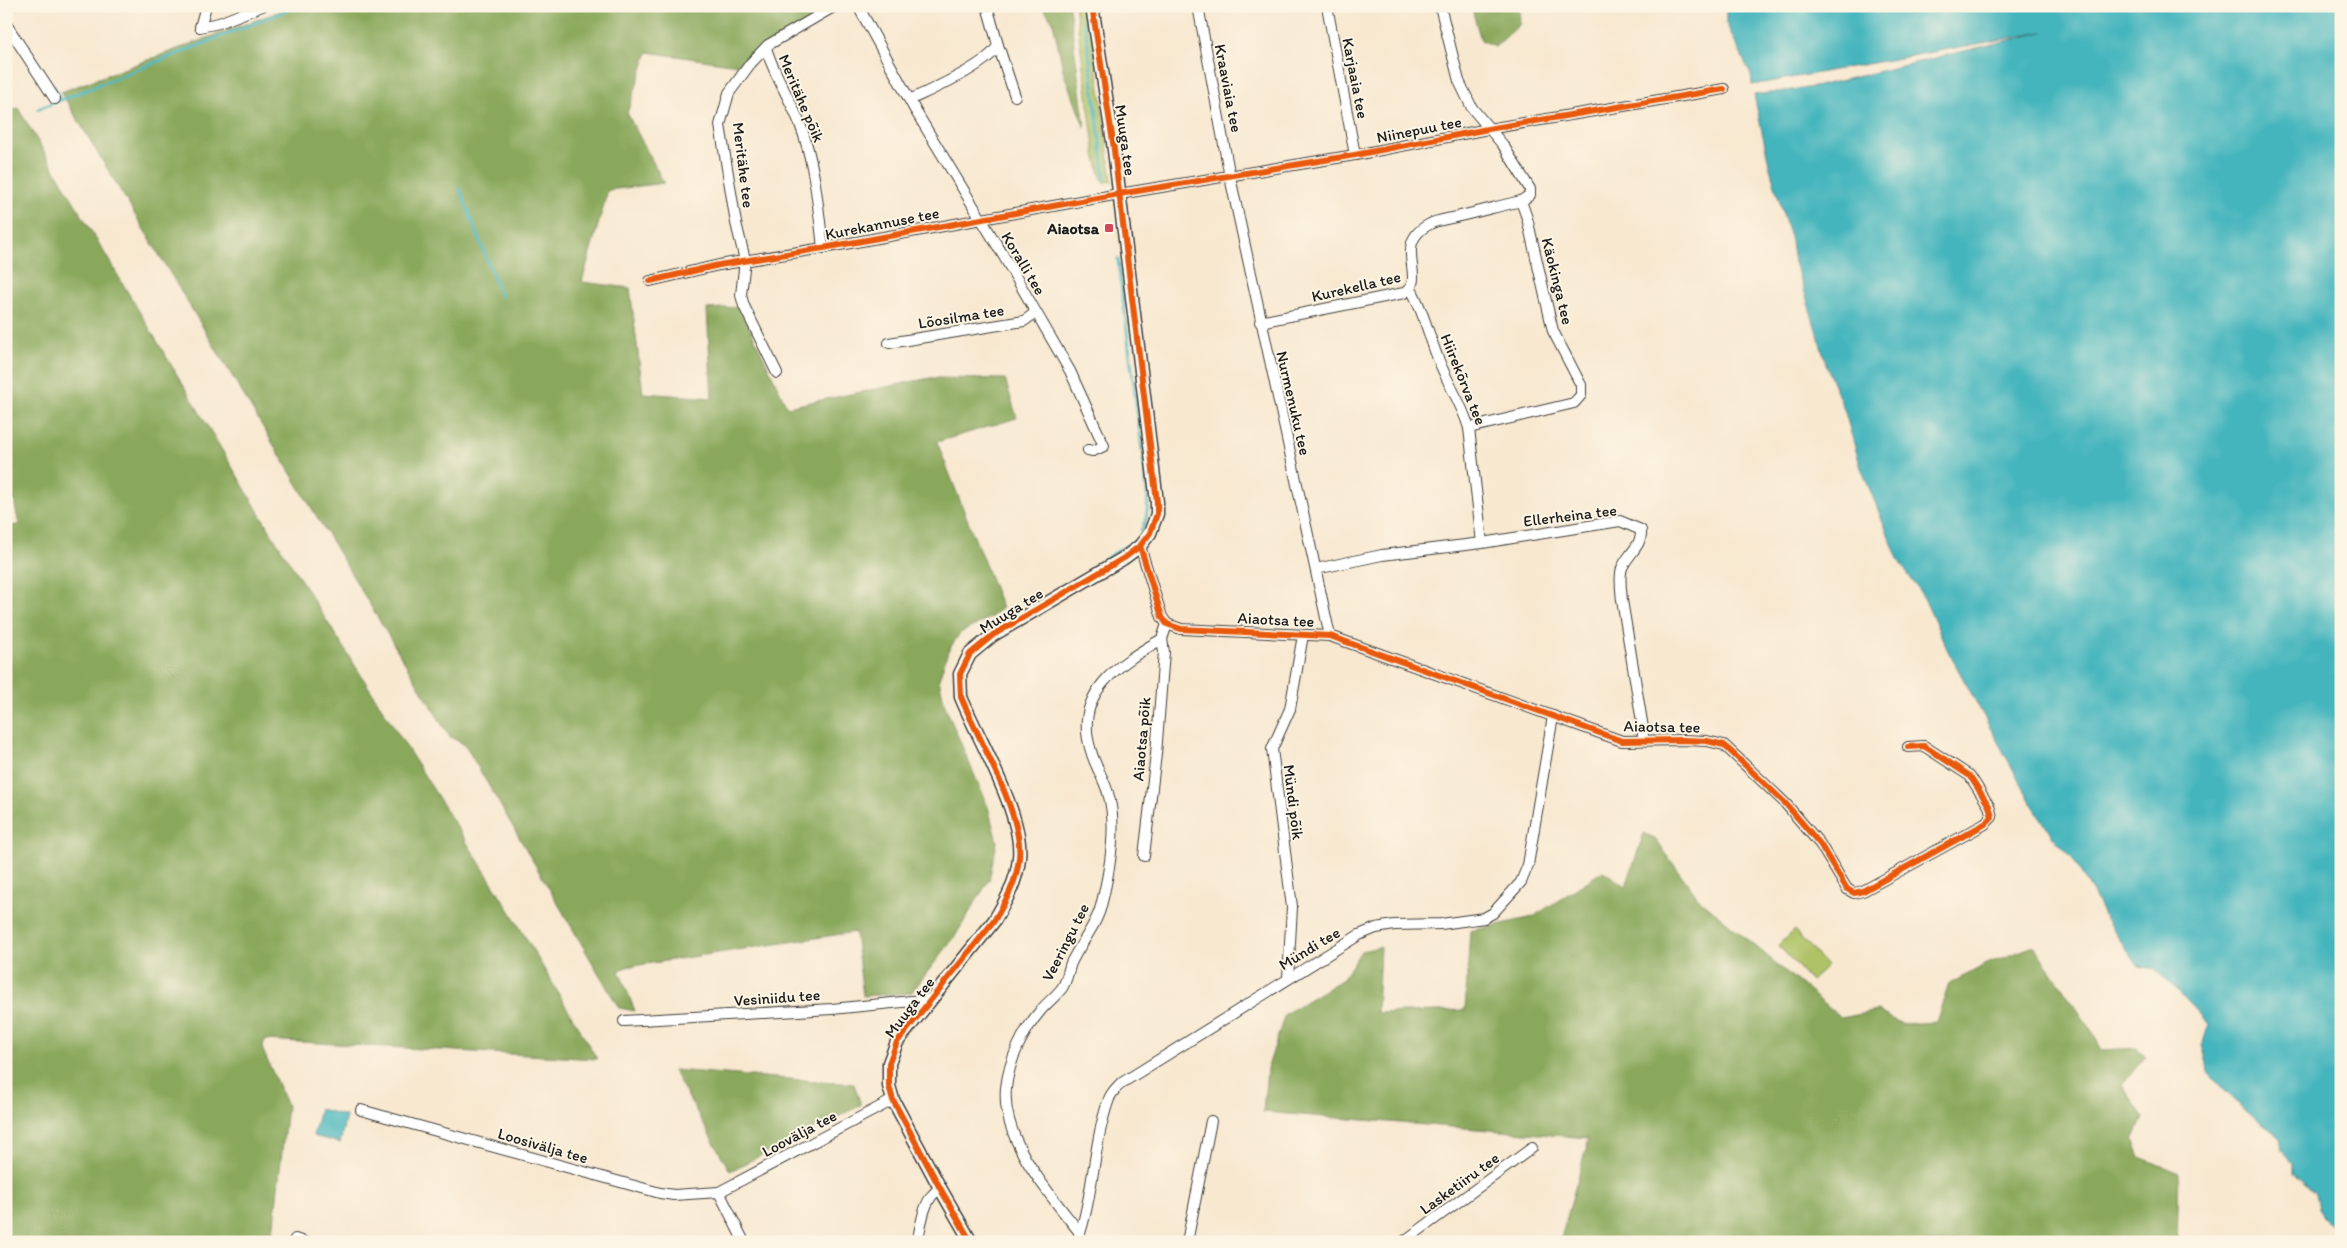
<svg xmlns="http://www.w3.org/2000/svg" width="2347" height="1248" font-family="Itim,sans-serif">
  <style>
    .green { fill: #aec266; stroke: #656f41 }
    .forest { fill: #8aa85b; stroke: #53623c }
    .water { fill: #45b5bd; stroke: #30686c }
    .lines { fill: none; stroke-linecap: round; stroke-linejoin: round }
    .stream { stroke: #45b5bd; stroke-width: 3 }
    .minor-casing { stroke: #3d3b37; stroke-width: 12 }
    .tertiary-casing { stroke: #3d3b37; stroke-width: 15 }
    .minor { stroke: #fff; stroke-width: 10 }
    .tertiary { stroke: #fff; stroke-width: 12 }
    .cycleway-casing { stroke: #fcf5e5; stroke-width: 9 }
    .cycleway { stroke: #e8590c; stroke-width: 6 }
    .poi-dot { fill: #d1495b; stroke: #fcf5e5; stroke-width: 2 }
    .labels { text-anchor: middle; stroke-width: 4; stroke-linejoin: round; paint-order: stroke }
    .street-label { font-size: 16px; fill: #1c1c1c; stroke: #fcf5e5 }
    .poi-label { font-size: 16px; font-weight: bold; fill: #1c1c1c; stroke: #fcf5e5; text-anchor: end }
  </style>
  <rect width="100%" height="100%" fill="#fcf5e5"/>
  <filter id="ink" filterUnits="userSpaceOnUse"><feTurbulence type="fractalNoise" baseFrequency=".02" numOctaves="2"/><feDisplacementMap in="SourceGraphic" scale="10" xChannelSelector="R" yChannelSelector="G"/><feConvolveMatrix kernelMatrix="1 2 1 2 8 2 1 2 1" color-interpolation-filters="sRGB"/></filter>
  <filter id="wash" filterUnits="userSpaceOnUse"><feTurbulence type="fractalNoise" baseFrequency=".0096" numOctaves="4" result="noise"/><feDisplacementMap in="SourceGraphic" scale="20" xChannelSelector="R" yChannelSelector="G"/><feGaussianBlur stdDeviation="1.12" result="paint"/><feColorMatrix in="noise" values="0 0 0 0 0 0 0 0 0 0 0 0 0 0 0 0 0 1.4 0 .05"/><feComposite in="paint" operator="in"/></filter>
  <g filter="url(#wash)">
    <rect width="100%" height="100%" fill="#f8e8d0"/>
    <!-- green -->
    <g class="green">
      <polygon points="1075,6 1089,6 1112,181 1104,183 1101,177 1095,154"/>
      <polygon points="1794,930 1827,966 1811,981 1778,945"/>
    </g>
    <!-- forest -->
    <g class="forest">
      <polygon points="294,6 813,6 818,16 737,65 648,52 627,113 664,183 608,190 582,282 630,288 643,393 712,398 707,309 740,307 787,407 930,378 1005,379 1017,418 937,442 1002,608 990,618 960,633 948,651 939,679 945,706 988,807 997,842 989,880 954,938 911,993 863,996 855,932 626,967 619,971 635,1011 619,1008 465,745 449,736 61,92"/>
      <polygon points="1042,6 1069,6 1085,128 1064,74 1053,22"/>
      <polygon points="1471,6 1519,6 1520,24 1495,47 1481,40"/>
      <polygon points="18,108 275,539 510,911 597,1059 265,1040 262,1048 287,1106 272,1242 6,1242 6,526 19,525 6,461 6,112"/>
      <polygon points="1644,833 1656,840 1698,898 1841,1018 1877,1011 1902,1024 1936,1022 1949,984 1989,963 2034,946 2090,1028 2102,1050 2137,1048 2146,1056 2122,1084 2143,1118 2133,1139 2140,1157 2179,1173 2177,1242 1560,1242 1589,1138 1263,1112 1267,1070 1285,1014 1343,979 1361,951 1380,947 1377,1013 1465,1010 1470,931 1533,917 1603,871 1626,886"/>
      <polygon points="673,1070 854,1084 861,1105 730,1171"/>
    </g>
    <!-- water -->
    <g class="water">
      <polygon points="1726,6 2341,6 2341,1230 2324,1218 2318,1209 2315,1193 2293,1174 2293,1164 2281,1149 2279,1138 2272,1129 2246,1112 2210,1074 2202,1045 2209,1024 2178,991 2154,969 2138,966 2105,918 2094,894 2071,856 2053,837 2032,804 1948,651 1924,598 1899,561 1861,468 1845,412 1828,370 1803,286 1794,262 1791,241 1770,168 1754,95 1814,87 2043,32 1752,85 1751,75 1726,23"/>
      <polygon points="320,1109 346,1116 340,1143 313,1136"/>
    </g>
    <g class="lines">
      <!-- stream -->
      <g class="stream">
        <polyline points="1083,6 1105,180"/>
        <polyline points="54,86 59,97"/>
        <polyline points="38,109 298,6"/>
        <polyline points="460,189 501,297"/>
        <polyline points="1118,259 1142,451"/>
        <path d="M 1141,531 C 1153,509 1146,484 1143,460"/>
        <polyline points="1092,567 1136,540"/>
      </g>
    </g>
  </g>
  <g filter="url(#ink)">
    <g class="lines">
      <!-- minor casing -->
      <g class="minor-casing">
        <g id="minor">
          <polyline points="206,6 200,27 219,23 262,6"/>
          <polyline points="858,6 915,110 1003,255 1070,371 1104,446 1093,451 1088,450"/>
          <polyline points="1198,6 1230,177 1330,636"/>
          <polyline points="1327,6 1355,155"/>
          <polyline points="1440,6 1459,81 1472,108 1503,145 1530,189 1530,195 1521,201 1527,218 1553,331 1581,385 1581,395 1574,403 1469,428"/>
          <polyline points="6,24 55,99"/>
          <polyline points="998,45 1015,96"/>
          <path d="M 766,48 C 774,75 790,98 800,124 C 815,164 818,206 823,248"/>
          <path d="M 910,100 C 930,90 990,64 998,45 L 987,6"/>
          <polyline points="650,281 719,265 823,248 1119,194 1355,155 1488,129 1724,89"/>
          <path d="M 1411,289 C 1424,312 1429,337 1439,361 C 1448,384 1462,404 1469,428 L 1482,543"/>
          <path d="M 1260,322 L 1404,293 C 1429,279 1390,244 1430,224 C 1437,220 1448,219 1456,217 C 1478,212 1499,206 1521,201"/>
          <polyline points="889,343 1024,321 1035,313"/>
          <polyline points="777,373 744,306 741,295 745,260 736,223 720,125 729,93 750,64 768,45 835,6"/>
          <polyline points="1140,546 1162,617 1167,624 1181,629 1330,636 1622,741 1683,740 1707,741 1724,745 1785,803 1820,844 1847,889 1854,893 1863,891 1985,824 1992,817 1989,806 1970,776 1924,746 1908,747"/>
          <path d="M 1316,569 L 1382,555 L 1482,543 L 1620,521 L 1641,530 C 1643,545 1627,555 1622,568 C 1619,577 1621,590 1622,600 L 1643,728 L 1643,740"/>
          <polyline points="1144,856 1156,754 1164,652 1162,639 1167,624"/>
          <polyline points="1288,978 1292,907 1272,749 1290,709 1303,635"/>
          <polyline points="624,1021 832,1009 932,999"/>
          <polyline points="361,1110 660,1193 674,1195 719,1192 893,1100"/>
          <polyline points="719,1192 744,1242"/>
          <path d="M 1080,1233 C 1050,1194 1001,1141 1006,1088 C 1009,1060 1023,1031 1041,1010 C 1048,1002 1056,996 1062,988 C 1067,981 1068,971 1071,963 C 1080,944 1096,926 1101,906 C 1109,874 1118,825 1108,793 C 1104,779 1095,766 1091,751 C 1072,693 1119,664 1162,639"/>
          <polyline points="295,1239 304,1242"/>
          <path d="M 917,1242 C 922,1223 923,1199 940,1188"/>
          <path d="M 1077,1242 C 1094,1196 1093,1143 1109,1099 C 1111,1093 1116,1088 1120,1084 L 1359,935 L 1376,928 L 1394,925 L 1441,924 L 1484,918 L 1493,913 L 1521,882 L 1528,865 L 1553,716"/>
          <polyline points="1187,1242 1211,1121"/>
          <polyline points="1403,1242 1532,1148"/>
        </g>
      </g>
      <!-- tertiary casing -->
      <g class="tertiary-casing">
        <path id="tertiary" d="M 971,1242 L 940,1188 L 893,1100 L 889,1086 L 889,1063 L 897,1042 L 994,921 C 1006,901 1017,881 1019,858 C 1024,815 978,739 961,697 L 960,674 L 970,654 L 993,635 L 1124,558 L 1140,546 L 1150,533 L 1157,514 L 1157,502 L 1113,142 L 1092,6"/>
      </g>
      <!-- minor -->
      <use href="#minor" class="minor"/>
      <!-- tertiary -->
      <use href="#tertiary" class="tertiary"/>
      <!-- cycleway casing -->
      <g class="cycleway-casing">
        <g id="cycleway">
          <polyline points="650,281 719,265 823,248 1119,194 1355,155 1488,129 1724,89"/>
          <polyline points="1140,546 1162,617 1167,624 1181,629 1330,636 1622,741 1683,740 1707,741 1724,745 1785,803 1820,844 1847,889 1854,893 1863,891 1985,824 1992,817 1989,806 1970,776 1924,746 1908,747"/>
          <path d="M 971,1242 L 940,1188 L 893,1100 L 889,1086 L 889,1063 L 897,1042 L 994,921 C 1006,901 1017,881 1019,858 C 1024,815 978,739 961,697 L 960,674 L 970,654 L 993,635 L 1124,558 L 1140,546 L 1150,533 L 1157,514 L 1157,502 L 1113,142 L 1092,6"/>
        </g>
      </g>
      <!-- cycleway -->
      <use href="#cycleway" class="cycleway"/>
    </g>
  </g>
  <!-- markers -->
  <rect class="poi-dot" x="1104" y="223" width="10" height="10" rx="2.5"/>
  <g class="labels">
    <!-- street labels -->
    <g class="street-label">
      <text transform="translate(1356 78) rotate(79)" y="6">Karjaaia tee</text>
      <text transform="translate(1229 88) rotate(79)" y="6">Kraaviaia tee</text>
      <text transform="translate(802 98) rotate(67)" y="6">Meritähe põik</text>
      <text transform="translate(1419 129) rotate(-11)" y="6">Niinepuu tee</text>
      <text transform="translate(1126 140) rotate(82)" y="6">Muuga tee</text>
      <text transform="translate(744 165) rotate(83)" y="6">Meritähe tee</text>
      <text transform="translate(882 223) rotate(-11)" y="6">Kurekannuse tee</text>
      <text transform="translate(1024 263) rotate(59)" y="6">Koralli tee</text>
      <text transform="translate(1558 281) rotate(76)" y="6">Käokinga tee</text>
      <text transform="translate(1356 286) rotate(-13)" y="6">Kurekella tee</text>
      <text transform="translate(961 316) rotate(-9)" y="6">Lõosilma tee</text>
      <text transform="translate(1464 379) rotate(68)" y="6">Hiirekõrva tee</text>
      <text transform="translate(1294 403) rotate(77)" y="6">Nurmenuku tee</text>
      <text transform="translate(1570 515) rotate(-7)" y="6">Ellerheina tee</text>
      <text transform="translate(1011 610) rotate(-32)" y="6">Muuga tee</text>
      <text transform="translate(1276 619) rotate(3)" y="6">Aiaotsa tee</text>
      <text transform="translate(1662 726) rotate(1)" y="6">Aiaotsa tee</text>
      <text transform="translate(1141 739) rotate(-85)" y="6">Aiaotsa põik</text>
      <text transform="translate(1294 802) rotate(83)" y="6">Mündi põik</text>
      <text transform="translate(1065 942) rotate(-63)" y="6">Veeringu tee</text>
      <text transform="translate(1309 948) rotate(-31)" y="6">Mündi tee</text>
      <text transform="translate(777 997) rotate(-4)" y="6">Vesiniidu tee</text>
      <text transform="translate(909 1007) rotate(-53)" y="6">Muuga tee</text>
      <text transform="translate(799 1133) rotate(-28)" y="6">Loovälja tee</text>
      <text transform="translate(543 1145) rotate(16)" y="6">Loosivälja tee</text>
      <text transform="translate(1459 1183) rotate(-36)" y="6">Lasketiiru tee</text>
    </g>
    <!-- poi labels -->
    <g class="poi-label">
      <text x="1099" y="234">Aiaotsa</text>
    </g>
  </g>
  <!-- margin -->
  <rect width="2347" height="1248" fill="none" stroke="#fcf5e5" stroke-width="25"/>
</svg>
